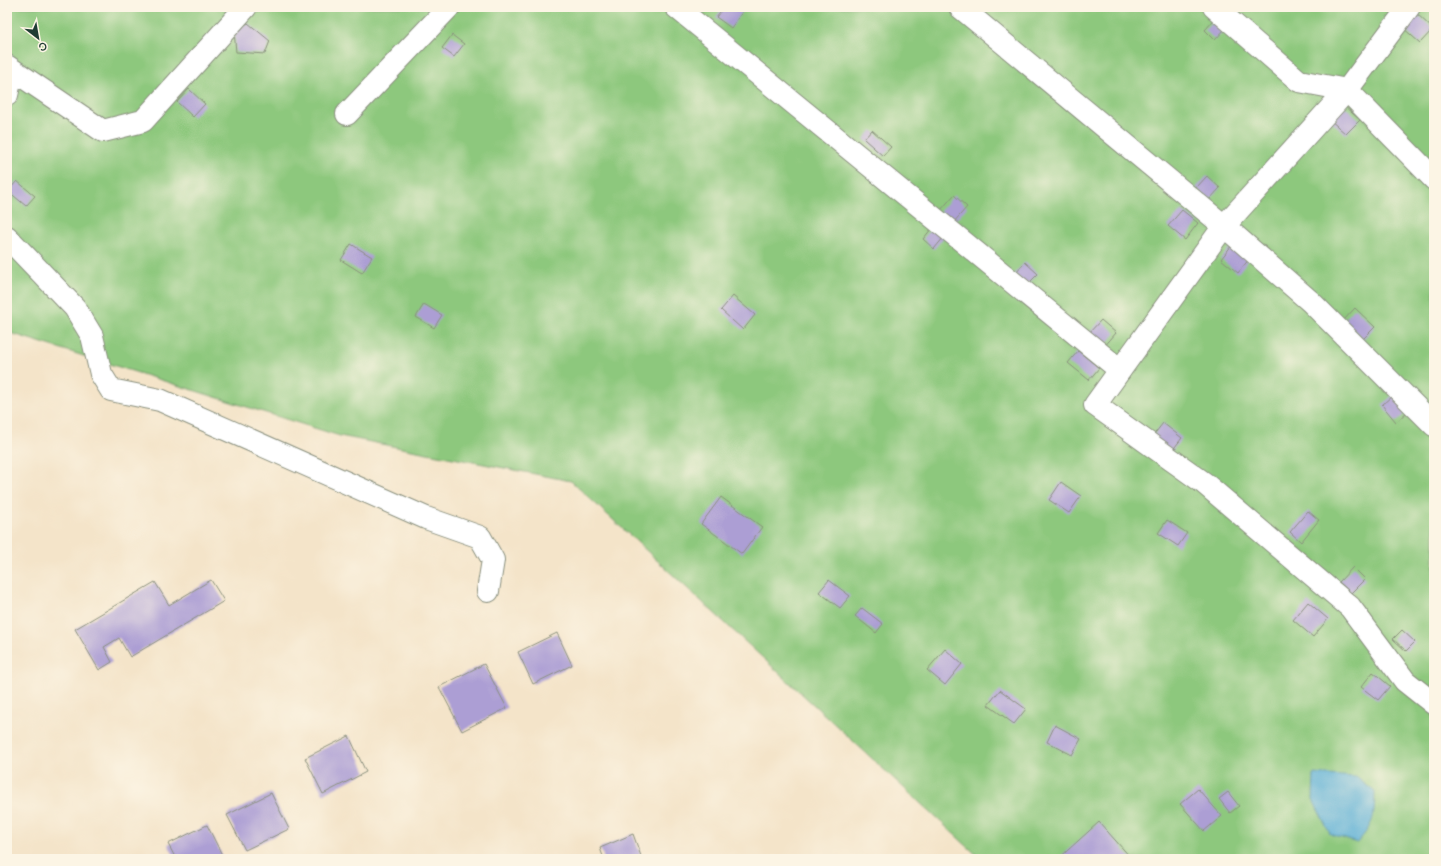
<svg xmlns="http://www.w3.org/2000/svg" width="1441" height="866" font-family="'Balsamiq Sans',sans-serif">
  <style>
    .green { fill: #8dc87d; stroke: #568258 }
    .water { fill: #59aed5; stroke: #3c7684 }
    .building { fill: #ac9ed4 }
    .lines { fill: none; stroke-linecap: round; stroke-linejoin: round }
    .minor-casing { stroke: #8a907e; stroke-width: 24 }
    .minor { stroke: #fff; stroke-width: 22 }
  </style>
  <rect width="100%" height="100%" fill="#fcf5e5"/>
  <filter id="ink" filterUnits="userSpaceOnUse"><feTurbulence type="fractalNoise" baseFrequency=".025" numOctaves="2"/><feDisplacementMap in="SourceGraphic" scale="8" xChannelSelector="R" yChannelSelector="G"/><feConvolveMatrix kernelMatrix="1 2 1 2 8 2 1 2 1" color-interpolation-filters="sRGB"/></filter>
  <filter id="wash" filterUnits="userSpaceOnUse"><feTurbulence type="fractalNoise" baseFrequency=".012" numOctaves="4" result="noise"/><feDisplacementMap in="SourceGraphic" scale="16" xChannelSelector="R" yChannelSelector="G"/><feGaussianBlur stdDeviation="0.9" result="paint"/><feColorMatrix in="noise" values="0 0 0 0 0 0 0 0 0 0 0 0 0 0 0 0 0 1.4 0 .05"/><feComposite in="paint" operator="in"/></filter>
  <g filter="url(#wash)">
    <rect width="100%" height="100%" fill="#f4e4c9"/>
    <!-- green -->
    <polygon class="green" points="7,7 1434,7 1434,859 981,859 571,481 340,436 7,332"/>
    <!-- water -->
    <path class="water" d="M 1314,774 L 1356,777 L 1375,792 C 1374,819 1375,822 1357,843 L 1330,834 L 1313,800 Z"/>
    <g id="blocks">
      <!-- building -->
      <g class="building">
        <polygon points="724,7 737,7 743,11 731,28 716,17"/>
        <polygon points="1415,12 1433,29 1420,43 1402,27"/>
        <polygon points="1214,20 1225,29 1215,40 1205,30"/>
        <polygon points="248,23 270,41 265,54 236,52 234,31"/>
        <polygon points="452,35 464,44 454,57 442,48"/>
        <polygon points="189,89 205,104 193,117 177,102"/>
        <polygon points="1343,105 1360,120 1346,134 1330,120"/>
        <polygon points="872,130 891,147 883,156 864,139"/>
        <polygon points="1207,176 1220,188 1209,200 1196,188"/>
        <polygon points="17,181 35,196 26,206 8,191"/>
        <polygon points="954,195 967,207 953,223 940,211"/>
        <polygon points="1182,210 1198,223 1185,240 1168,226"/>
        <polygon points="932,228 944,237 934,249 923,239"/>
        <polygon points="351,244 372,257 362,273 341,260"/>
        <polygon points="1232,245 1249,259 1238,273 1221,259"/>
        <polygon points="1025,262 1038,274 1026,286 1014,274"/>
        <polygon points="733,296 755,315 743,330 721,310"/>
        <polygon points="424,304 442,315 434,328 416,317"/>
        <polygon points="1355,308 1375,327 1363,339 1343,321"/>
        <polygon points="1101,320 1116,333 1103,348 1088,334"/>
        <polygon points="1078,351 1099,368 1089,380 1068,363"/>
        <polygon points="1394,394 1408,411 1396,422 1382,405"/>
        <polygon points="1163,423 1182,438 1171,452 1152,437"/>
        <polygon points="1061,482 1081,496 1069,513 1049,500"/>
        <polygon points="721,497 762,527 742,554 701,524"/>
        <polygon points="1308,511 1319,520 1301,542 1290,532"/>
        <polygon points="1167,520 1187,533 1178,546 1158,533"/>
        <polygon points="1353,567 1365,579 1351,593 1339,582"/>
        <polygon points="211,580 224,601 130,657 119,638 104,647 112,662 99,670 75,629 155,582 169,605"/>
        <polygon points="829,580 850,596 840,608 819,592"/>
        <polygon points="1308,602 1328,619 1313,637 1293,620"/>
        <polygon points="862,608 883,624 876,633 855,616"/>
        <polygon points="1402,630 1415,642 1406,651 1393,639"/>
        <polygon points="557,633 572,665 533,684 518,652"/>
        <polygon points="945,649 962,664 945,685 927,670"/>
        <polygon points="484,664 507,708 462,731 439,687"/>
        <polygon points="1373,672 1390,686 1378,700 1361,687"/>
        <polygon points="1000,690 1026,709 1014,724 988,705"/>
        <polygon points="1055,725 1081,739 1072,755 1047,742"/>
        <polygon points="349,736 366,772 323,794 305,758"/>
        <polygon points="1198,789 1222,816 1204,831 1180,804"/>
        <polygon points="1228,792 1239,806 1230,813 1219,799"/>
        <polygon points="271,793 289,829 245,850 227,815"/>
        <polygon points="1099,822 1132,859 1058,859"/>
        <polygon points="207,825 223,857 218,859 176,859 168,844"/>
        <polygon points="633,834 642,859 604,859 600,848"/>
      </g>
    </g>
  </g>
  <g filter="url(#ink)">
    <use href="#blocks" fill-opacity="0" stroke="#8a907e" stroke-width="1"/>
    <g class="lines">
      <!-- minor casing -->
      <g class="minor-casing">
        <g id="minor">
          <polyline points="676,7 1120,370"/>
          <polyline points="960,7 1224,226 1095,405 1204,483 1350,607 1405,681 1434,704"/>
          <polyline points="1214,7 1299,81 1347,90 1434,179"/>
          <polyline points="1409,7 1347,90 1224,226 1311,302 1434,425"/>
          <polyline points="7,66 103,131 143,121 246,7"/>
          <polyline points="7,79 9,86 7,95"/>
          <polyline points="347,114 449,7"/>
          <polyline points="7,237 75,308 92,336 101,374 111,390 160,400 426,518 480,537 493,560 488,591"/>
        </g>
      </g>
      <!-- minor -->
      <use href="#minor" class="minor"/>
    </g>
  </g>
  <!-- margin -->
  <rect width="1441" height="866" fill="none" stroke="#fcf5e5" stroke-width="24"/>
  <!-- north arrow -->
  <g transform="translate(38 38) rotate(149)" stroke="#fcf5e5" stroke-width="3" paint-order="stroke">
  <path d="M0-3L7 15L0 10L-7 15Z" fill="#1f3d34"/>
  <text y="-6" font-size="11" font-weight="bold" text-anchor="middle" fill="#1f3d34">С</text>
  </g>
</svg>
